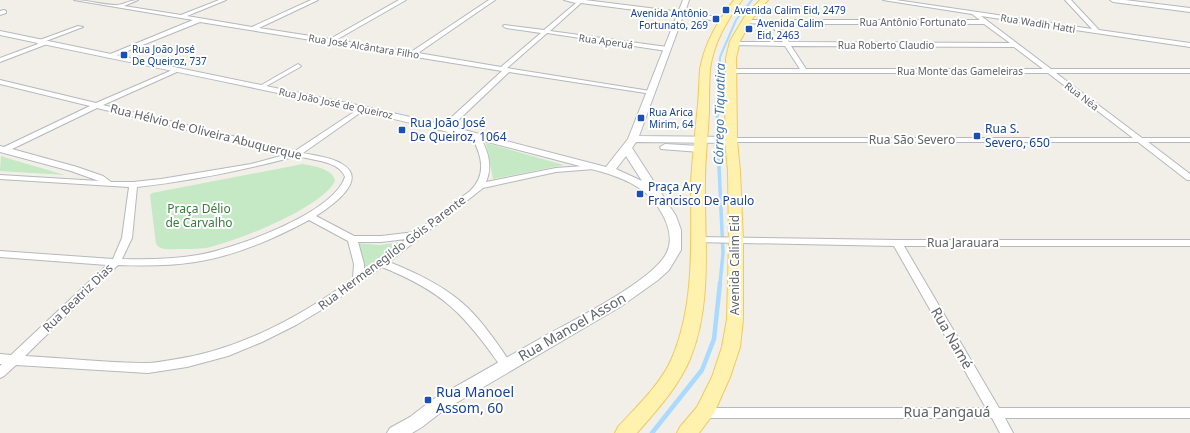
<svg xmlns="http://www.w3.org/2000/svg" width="1190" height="433" font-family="'Noto Sans',sans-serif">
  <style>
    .green { fill: #c5e8c5 }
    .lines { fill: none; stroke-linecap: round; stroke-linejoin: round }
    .stream-far3 { stroke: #aadaff; stroke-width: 2 }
    .stream-far2 { stroke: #aadaff; stroke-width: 3 }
    .stream-far1 { stroke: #aadaff; stroke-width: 3.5 }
    .stream { stroke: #aadaff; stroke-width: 4.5 }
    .street-casing { stroke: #b5b8bc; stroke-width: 2 }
    .secondary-casing { stroke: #b6babf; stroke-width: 2 }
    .primary-casing { stroke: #f2c960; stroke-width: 2 }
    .street { fill: #fff; fill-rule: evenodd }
    .secondary { fill: #fff; fill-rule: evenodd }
    .primary { fill: #fff2af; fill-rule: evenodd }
    .transit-dot { fill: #1a4fb4; stroke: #fff; stroke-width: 1.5 }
    .labels { text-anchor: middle; stroke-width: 4; stroke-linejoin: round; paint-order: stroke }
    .far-transit-label { font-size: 10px; fill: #164399; stroke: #fff; text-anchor: start }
    .far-street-label { font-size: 10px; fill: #5f6368; stroke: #fff }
    .transit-label { font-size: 12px; fill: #164399; stroke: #fff; text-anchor: start }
    .street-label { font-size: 12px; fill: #5f6368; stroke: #fff }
    .park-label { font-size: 12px; fill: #348238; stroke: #fff }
    .water-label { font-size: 13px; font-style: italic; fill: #4174aa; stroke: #fff }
    .near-street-label { font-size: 14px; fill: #5f6368; stroke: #fff }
    .near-transit-label { font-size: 14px; fill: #164399; stroke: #fff; text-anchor: start }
  </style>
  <rect width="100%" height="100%" fill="#f1efe8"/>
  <!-- green -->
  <g class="green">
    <polygon points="486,143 564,165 493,179"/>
    <polygon points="1,156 10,159 65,175 0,171"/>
    <path d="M 303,164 C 313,166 334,169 335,181 C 322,208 235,242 206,248 C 197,249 187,249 178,249 C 170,249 161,251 156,244 L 150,195 L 152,193 Z"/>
    <polygon points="408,241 362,274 356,243 380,245"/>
  </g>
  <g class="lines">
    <!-- stream-far3 -->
    <polyline class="stream-far3" points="719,74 720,57 736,20 752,0"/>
    <!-- stream-far2 -->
    <polyline class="stream-far2" points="719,167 717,127 719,73"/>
    <!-- stream-far1 -->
    <polyline class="stream-far1" points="719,166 723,253 720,284"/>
    <!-- stream -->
    <polyline class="stream" points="652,433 702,370 714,339 720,283"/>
    <!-- street casing -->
    <g class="street-casing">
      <g id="street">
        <path d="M 74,0 C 88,0 102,5 116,5 C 123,5 130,0 138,0 L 124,6 L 181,15 L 219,0 L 226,0 L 187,16 L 252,27 L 311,0 L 318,0 L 259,28 L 330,39 L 399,0 L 406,0 L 336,40 L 411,52 L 489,0 L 495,0 L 418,53 L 501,67 L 541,33 L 506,28 L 503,26 L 504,25 L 544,30 L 576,3 L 564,0 L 585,0 L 681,12 L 684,14 L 681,16 L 581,3 L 550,31 L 667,47 L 670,49 L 667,51 L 547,33 L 507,68 L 650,91 L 652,92 L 652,94 L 509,72 L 448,130 L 445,130 L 441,128 L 442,126 L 502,71 L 200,22 L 110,58 L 107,56 L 108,55 L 193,20 Z"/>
        <path d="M 883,0 L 896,0 L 1092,29 L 1065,0 L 1071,0 L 1099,30 L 1190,43 L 1190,47 L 981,16 L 1051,69 L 1190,69 L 1190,73 L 1056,73 L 1142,138 L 1190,138 L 1190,142 L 1148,142 L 1190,174 L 1190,180 L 1187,180 L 1138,142 L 728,142 L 727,140 L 731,138 L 1133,138 L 1048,73 L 730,73 L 727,71 L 730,69 L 800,69 L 785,46 L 731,45 L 730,44 L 733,42 L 783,42 L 771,24 L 744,23 L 744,21 L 746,20 L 980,20 L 972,14 ZM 777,24 L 984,24 L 1010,43 L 789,42 ZM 791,46 L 1014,47 L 1043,69 L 806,69 Z"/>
        <polygon points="1110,0 1125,0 1190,8 1190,12 1113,2"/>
        <polygon points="4,10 6,11 6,13 0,15 0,11"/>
        <polygon points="78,26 83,27 46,41 48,43 47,44 0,62 0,58 38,44 36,42 37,41"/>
        <polygon points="298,64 301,66 300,67 263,88 261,89 258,87"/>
        <path d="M 177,68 L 180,70 L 179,71 L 103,105 L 295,151 L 360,108 L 364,108 L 364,110 L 303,153 C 316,156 331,157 342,164 C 370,180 330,207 316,216 L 354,236 L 381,236 L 415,232 L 470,191 C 487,175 482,156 472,137 L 473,135 L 479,135 C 488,150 493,166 486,182 L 556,168 L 597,165 L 598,167 L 594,169 L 556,172 L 483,188 L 389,262 C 417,273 446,287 468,308 C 484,324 497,343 510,362 L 512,365 L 510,368 L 506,370 L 502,368 C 465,315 444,292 382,267 L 328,306 L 296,325 L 262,342 L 228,356 L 187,367 L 148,373 L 16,365 L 4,376 L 0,378 L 0,366 L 2,364 L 0,364 L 0,354 L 11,355 L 107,265 L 0,257 L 0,251 L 113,259 L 122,238 L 129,187 L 0,179 L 0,175 L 99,181 L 71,171 L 0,152 L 0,146 L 4,147 L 90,106 L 0,84 L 0,80 L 96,103 ZM 97,108 L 288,154 L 251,164 L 161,179 L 133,182 L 111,182 L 103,176 L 77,167 L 12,149 ZM 297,156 C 311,160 340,161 345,177 C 333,214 233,249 198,255 C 173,259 147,260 122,259 L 132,238 L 137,187 C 191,181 245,170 297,156 ZM 309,220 L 348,241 L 354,264 L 353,279 C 299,317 238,351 171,360 C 163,361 155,363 147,363 C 108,363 65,358 25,356 L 118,265 C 144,266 170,266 195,262 C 234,256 274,239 309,220 ZM 406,239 L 364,271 L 364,264 L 358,242 L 381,242 Z"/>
        <polygon points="698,237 897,240 1190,240 1190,246 904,246 999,408 1190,408 1190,418 1005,418 1013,433 1000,433 992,418 704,418 700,417 698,413 700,409 704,408 986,408 894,246 695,242 693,240 695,238"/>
      </g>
    </g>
    <!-- secondary casing -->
    <g class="secondary-casing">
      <g id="secondary">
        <path d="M 683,0 L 689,0 L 685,12 L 724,18 L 728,20 L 724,22 L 683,16 L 639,136 L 731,137 L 736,140 L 731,143 L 636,142 L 632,148 L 676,216 L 681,230 L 681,250 L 669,270 L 658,280 L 620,307 L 444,410 L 422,427 L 412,433 L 387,433 L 390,428 L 410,417 L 432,400 C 469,379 506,358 543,337 C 572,321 655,280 667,252 C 677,231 658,202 642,190 C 623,176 598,171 576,165 C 553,159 530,153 507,147 C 340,103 169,71 0,35 L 0,31 L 362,106 L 445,125 L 606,167 L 628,139 ZM 626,156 L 642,181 L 616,169 Z"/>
        <polygon points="665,144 700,146 705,149 700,152 661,149 660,147"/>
      </g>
    </g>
    <!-- primary casing -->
    <g class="primary-casing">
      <g id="primary">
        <path d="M 734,0 L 742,0 C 726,22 714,42 710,69 C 709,83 709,97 709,111 C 708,135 705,158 705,181 C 704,240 713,303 690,359 C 678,387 657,410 637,433 L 615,433 L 618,427 C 637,406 661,384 672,358 C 695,304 691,242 691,184 C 692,161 695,137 697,114 C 699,99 699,84 700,69 C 705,42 718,21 734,0 Z"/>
        <polygon points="760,0 768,0 752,19 740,41 736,58 737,140 740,171 743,242 743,319 740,347 730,377 714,413 699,433 677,433 680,427 697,407 712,377 722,347 727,319 729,242 728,171 725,140 726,58 730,41 745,16"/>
      </g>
    </g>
    <!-- street -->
    <use href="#street" class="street"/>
    <!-- secondary -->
    <use href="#secondary" class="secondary"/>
    <!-- primary -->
    <use href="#primary" class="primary"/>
  </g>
  <!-- markers -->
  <g class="transit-dot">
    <rect x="722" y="6" width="8" height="8" rx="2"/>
    <rect x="712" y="15" width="8" height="8" rx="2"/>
    <rect x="745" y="25" width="8" height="8" rx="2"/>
    <rect x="120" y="51" width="8" height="8" rx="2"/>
    <rect x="637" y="114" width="8" height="8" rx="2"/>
    <rect x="398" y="126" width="8" height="8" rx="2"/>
    <rect x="973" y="132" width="8" height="8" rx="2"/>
    <rect x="636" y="190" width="8" height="8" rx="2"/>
    <rect x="424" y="396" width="8" height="8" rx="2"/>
  </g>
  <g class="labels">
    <!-- far-transit labels -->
    <g class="far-transit-label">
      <text x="734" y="14">Avenida Calim Eid, 2479</text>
      <text x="708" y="17" text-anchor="end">Avenida Antônio<tspan x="708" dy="12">Fortunato, 269</tspan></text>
      <text x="757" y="27">Avenida Calim<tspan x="757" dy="12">Eid, 2463</tspan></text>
      <text x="132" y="53">Rua João José<tspan x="132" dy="12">De Queiroz, 737</tspan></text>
      <text x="649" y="116">Rua Arica<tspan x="649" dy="12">Mirim, 64</tspan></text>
    </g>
    <!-- far-street labels -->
    <g class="far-street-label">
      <text x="913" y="26">Rua Antônio Fortunato</text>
      <text transform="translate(1038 23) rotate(9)" y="4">Rua Wadih Hatti</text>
      <text transform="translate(606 41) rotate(8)" y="4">Rua Aperuá</text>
      <text x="886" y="49">Rua Roberto Claudio</text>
      <text transform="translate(364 46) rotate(9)" y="4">Rua José Alcântara Filho</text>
      <text x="960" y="75">Rua Monte das Gameleiras</text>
      <text transform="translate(1082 96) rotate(37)" y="4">Rua Néa</text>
      <text transform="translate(336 103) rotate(12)" y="4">Rua João José de Queiroz</text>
    </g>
    <!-- transit labels -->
    <g class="transit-label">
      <text x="410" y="127">Rua João José<tspan x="410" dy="14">De Queiroz, 1064</tspan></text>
      <text x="985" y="133">Rua S.<tspan x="985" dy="14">Severo, 650</tspan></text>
      <text x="648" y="191">Praça Ary<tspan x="648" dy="14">Francisco De Paulo</tspan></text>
    </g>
    <!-- street labels -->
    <g class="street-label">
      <text transform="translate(206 132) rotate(14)" y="4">Rua Hélvio de Oliveira Abuquerque</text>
      <text x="912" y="144">Rua São Severo</text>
      <text x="963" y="247">Rua Jarauara</text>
      <text transform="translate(392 253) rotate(-37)" y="4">Rua Hermenegildo Góis Parente</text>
      <text transform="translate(735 265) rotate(-90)" y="4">Avenida Calim Eid</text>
      <text transform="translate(78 298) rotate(-44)" y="4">Rua Beatriz Dias</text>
    </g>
    <!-- park labels -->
    <g class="park-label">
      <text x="199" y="213">Praça Délio<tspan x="199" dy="14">de Carvalho</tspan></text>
    </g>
    <!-- water labels -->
    <g class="water-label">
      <text transform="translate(719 114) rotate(-89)" y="5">Córrego Tiquatira</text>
    </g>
    <!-- near-street labels -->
    <g class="near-street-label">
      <text transform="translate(572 327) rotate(-30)" y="5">Rua Manoel Asson</text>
      <text transform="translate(952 338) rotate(60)" y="5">Rua Namé</text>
      <text x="947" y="417">Rua Pangauá</text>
    </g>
    <!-- near-transit labels -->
    <g class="near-transit-label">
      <text x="436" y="397">Rua Manoel<tspan x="436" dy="16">Assom, 60</tspan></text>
    </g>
  </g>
</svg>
